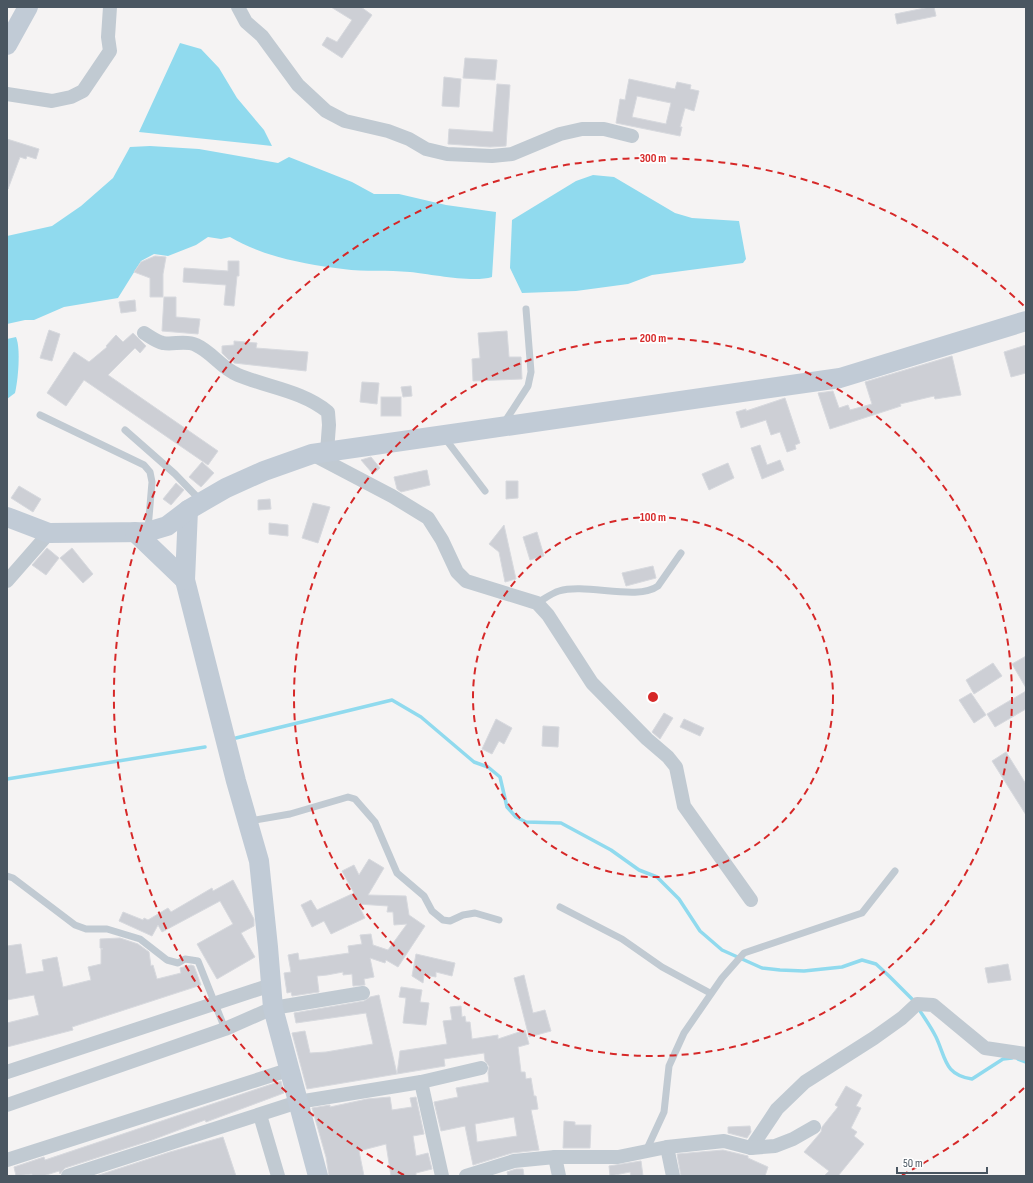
<svg xmlns="http://www.w3.org/2000/svg" width="1033" height="1183" font-family="'Sofia Sans Condensed',sans-serif">
  <style>
    .water { fill: #90daee }
    .lines { fill: none; stroke-linecap: round; stroke-linejoin: round }
    .stream { stroke: #90daee; stroke-width: 3.5 }
    .building { fill: #cdcfd5; stroke: #d7d9de; fill-rule: evenodd }
    .lane { stroke: #c1cad2; stroke-width: 7 }
    .street { stroke: #c1cad2; stroke-width: 14 }
    .secondary { stroke: #c1cbd6; stroke-width: 20 }
    .ring { fill: none; stroke: #d62828; stroke-width: 2; stroke-dasharray: 7 5 }
    .centre { fill: #d62828; stroke: #fff; stroke-width: 2 }
    .ring-label { font-size: 12px; text-anchor: middle; font-weight: bold; fill: #d62828; stroke: #fff; stroke-width: 3.5; stroke-linejoin: round; paint-order: stroke }
  </style>
  <rect width="100%" height="100%" fill="#f5f3f3"/>
  <!-- water -->
  <g class="water">
    <polygon points="180,43 201,49 219,68 237,98 264,130 272,146 139,132"/>
    <path d="M 150,146 L 199,149 L 278,163 L 289,157 L 352,182 L 374,194 L 399,194 L 446,205 L 496,212 L 492,277 C 473,283 430,274 410,272 C 388,270 365,272 343,269 C 304,264 264,257 230,237 L 221,239 L 208,237 L 196,245 L 168,256 L 154,254 L 141,261 L 118,298 L 64,307 L 34,320 L 25,320 L 7,324 L 7,236 L 52,226 L 81,206 L 113,178 L 130,147 Z"/>
    <polygon points="593,175 614,177 675,213 692,218 739,221 746,259 743,263 652,275 628,284 576,291 522,293 510,268 512,220 576,181"/>
    <path d="M 16,337 C 21,349 18,380 15,393 L 7,399 L 7,339 Z"/>
  </g>
  <g class="lines">
    <!-- stream -->
    <g class="stream">
      <polyline points="236,738 392,700 421,717 474,762 488,767 500,777 507,807 516,817 526,822 561,823 611,850 639,870 657,877 679,899 700,931 722,950 762,968 780,970 804,971 842,967 862,960 876,964 889,976 915,1002"/>
      <polyline points="7,779 205,747"/>
      <path d="M 918,1008 C 924,1017 931,1027 936,1037 C 946,1058 944,1075 972,1079 L 1003,1059 L 1012,1058"/>
      <polyline points="1018,1059 1026,1062"/>
    </g>
  </g>
  <!-- building -->
  <g class="building">
    <polygon points="331,7 361,7 372,15 342,58 322,45 327,37 337,42 352,20"/>
    <polygon points="930,7 934,7 936,16 897,24 895,14"/>
    <polygon points="465,58 497,60 495,80 463,78"/>
    <polygon points="444,77 461,79 459,107 442,106"/>
    <path d="M 629,79 L 675,89 L 677,82 L 691,85 L 690,89 L 699,91 L 694,111 L 685,108 L 680,127 L 682,127 L 680,136 L 616,123 L 620,99 L 625,100 ZM 637,96 L 671,103 L 666,124 L 632,117 Z"/>
    <polygon points="497,84 510,85 506,146 490,147 448,144 449,129 493,132"/>
    <polygon points="7,139 39,149 36,159 27,156 26,159 20,157 8,189"/>
    <polygon points="155,256 166,257 163,274 163,297 150,297 150,278 134,272 141,262"/>
    <polygon points="228,261 239,261 239,276 237,276 234,306 224,305 226,285 183,282 184,268 228,271"/>
    <polygon points="164,297 176,297 176,317 200,319 198,334 162,331"/>
    <polygon points="135,300 136,311 121,313 119,302"/>
    <polygon points="49,330 60,334 52,361 40,358"/>
    <polygon points="507,331 509,357 521,357 522,379 473,381 472,359 480,358 478,333"/>
    <polygon points="133,333 146,346 140,353 135,348 108,375 218,451 208,465 84,380 66,406 47,393 74,352 89,362 107,347 106,346 116,335 123,342"/>
    <polygon points="234,341 257,343 256,348 308,352 306,371 234,363 233,360 229,360 222,353 222,346 234,345"/>
    <polygon points="1026,345 1026,373 1011,377 1004,352"/>
    <polygon points="952,356 961,395 935,399 934,396 900,404 901,406 830,429 818,393 833,391 839,408 848,405 850,410 872,404 865,382"/>
    <polygon points="362,382 379,383 377,404 360,402"/>
    <polygon points="411,386 412,396 403,397 401,387"/>
    <rect x="381" y="397" width="20" height="19"/>
    <polygon points="785,398 800,443 795,445 796,449 787,452 780,432 771,435 766,420 741,428 736,412 746,409 746,411"/>
    <polygon points="760,445 767,465 780,460 784,470 762,479 751,448"/>
    <polygon points="371,457 380,468 373,474 361,460"/>
    <polygon points="202,462 214,473 201,487 189,477"/>
    <polygon points="728,463 734,478 709,490 702,474"/>
    <polygon points="427,470 430,485 401,492 397,489 394,477"/>
    <polygon points="506,481 518,481 518,498 506,499"/>
    <polygon points="176,483 184,490 171,505 163,499"/>
    <polygon points="19,486 41,499 33,512 11,498"/>
    <polygon points="270,499 271,509 258,510 258,500"/>
    <polygon points="313,503 330,507 318,543 302,538"/>
    <polygon points="269,523 288,525 288,536 269,534"/>
    <polygon points="504,525 516,579 505,582 499,552 489,544"/>
    <polygon points="537,532 544,556 530,560 523,537"/>
    <polygon points="47,548 59,558 46,575 32,565"/>
    <polygon points="72,548 93,574 83,583 60,558"/>
    <polygon points="653,566 656,578 626,586 622,573"/>
    <polygon points="1026,656 1026,688 1012,664"/>
    <polygon points="993,663 1002,676 974,694 966,680"/>
    <polygon points="1026,691 1026,709 995,727 987,714"/>
    <polygon points="971,693 986,715 974,723 959,700"/>
    <polygon points="664,713 673,718 660,739 652,732"/>
    <polygon points="496,719 512,728 504,744 499,741 492,754 482,749"/>
    <polygon points="684,719 704,728 700,736 680,727"/>
    <polygon points="543,726 559,727 558,747 542,746"/>
    <polygon points="1006,752 1026,784 1026,815 992,761"/>
    <polygon points="369,859 384,868 368,895 406,896 409,915 425,926 398,967 386,960 385,963 370,958 374,977 364,979 365,985 353,986 352,974 343,975 343,972 327,975 317,976 319,992 292,996 291,992 287,993 284,973 291,972 288,955 298,953 299,960 301,960 349,953 348,946 362,944 360,935 371,934 373,945 388,950 407,924 394,925 393,912 387,912 388,906 358,904 365,918 331,934 324,921 312,927 301,905 311,900 317,910 354,893 342,871 354,865 359,875"/>
    <polygon points="233,880 254,919 254,926 241,933 255,957 217,979 197,944 233,924 220,901 162,932 158,925 152,936 119,921 123,912 143,920 144,918 148,920 168,908 171,912 212,888 213,891"/>
    <polygon points="120,938 138,944 149,952 151,966 153,965 157,979 181,973 180,968 191,965 194,966 201,985 72,1027 73,1030 7,1047 7,1023 39,1015 34,995 7,1000 7,946 21,944 26,974 44,971 42,960 57,957 63,987 91,980 88,967 101,964 101,949 103,949 100,948 100,939"/>
    <polygon points="416,954 455,963 452,976 436,972 436,977 424,975 423,983 412,976"/>
    <polygon points="1008,964 1011,980 988,983 985,968"/>
    <polygon points="524,975 533,1013 545,1010 551,1031 529,1037 514,978"/>
    <polygon points="401,987 422,990 420,1002 429,1003 426,1025 403,1023 406,998 399,997"/>
    <polygon points="379,995 397,1074 307,1089 292,1033 305,1031 310,1053 326,1052 373,1044 366,1013 296,1023 294,1013 364,1001 370,997"/>
    <path d="M 461,1006 L 462,1017 L 465,1016 L 466,1022 L 470,1022 L 472,1039 L 498,1035 L 498,1039 L 525,1030 L 529,1044 L 518,1047 L 521,1072 L 525,1072 L 526,1079 L 531,1078 L 534,1096 L 536,1096 L 538,1109 L 531,1110 L 539,1150 L 512,1153 L 473,1165 L 465,1126 L 441,1131 L 434,1102 L 458,1097 L 456,1088 L 489,1082 L 488,1073 L 489,1066 L 485,1061 L 484,1053 L 444,1059 L 445,1066 L 397,1074 L 400,1051 L 447,1044 L 443,1021 L 452,1020 L 450,1007 ZM 514,1117 L 517,1136 L 477,1142 L 475,1124 Z"/>
    <polygon points="281,1081 284,1093 206,1122 205,1120 152,1140 65,1168 60,1174 59,1171 43,1176 32,1176 32,1174 16,1176 14,1167 44,1157 45,1160"/>
    <polygon points="846,1086 862,1095 856,1106 861,1108 851,1128 857,1132 854,1136 864,1144 838,1176 824,1176 829,1171 804,1152 821,1132 822,1127 838,1107 835,1105"/>
    <polygon points="390,1097 392,1110 412,1107 410,1098 416,1097 424,1134 413,1136 416,1156 428,1153 432,1169 416,1173 416,1176 391,1176 386,1144 359,1151 364,1176 329,1176 326,1157 312,1108 330,1105 330,1107 367,1099"/>
    <polygon points="564,1121 575,1122 575,1125 591,1125 590,1148 563,1148"/>
    <polygon points="750,1126 751,1132 747,1138 728,1133 728,1127"/>
    <polygon points="223,1137 236,1176 96,1176 170,1152"/>
    <polygon points="723,1150 748,1156 748,1158 768,1167 765,1176 681,1176 677,1154"/>
    <polygon points="641,1161 643,1176 631,1176 630,1172 610,1176 609,1166"/>
    <polygon points="516,1169 523,1169 524,1176 508,1176 507,1172"/>
  </g>
  <g class="lines">
    <!-- lane -->
    <g class="lane">
      <polyline points="40,415 144,465 150,472 152,482 148,529"/>
      <polyline points="504,423 528,386 531,372 526,309"/>
      <polyline points="125,430 175,474 201,501"/>
      <polyline points="444,437 485,491"/>
      <path d="M 537,603 C 544,599 552,593 559,591 C 586,583 638,601 658,586 L 681,553"/>
      <polyline points="250,821 290,814 348,797 355,799 375,822 397,873 424,896 432,911 443,920 450,921 463,915 475,913 499,920"/>
      <polyline points="7,876 13,878 75,925 86,929 107,929 140,939 167,960 178,963 185,959 198,961 225,1029"/>
      <polyline points="560,907 622,939 662,967 710,993"/>
      <polyline points="646,1151 664,1112 669,1066 684,1033 722,978 744,953 862,913 895,871"/>
    </g>
    <!-- street -->
    <g class="street">
      <polyline points="238,7 246,22 262,36 298,85 326,111 345,121 388,131 409,139 426,149 447,154 492,156 512,154 560,134 582,129 604,129 632,136"/>
      <polyline points="7,94 52,101 71,97 83,91 110,51 108,37 110,7"/>
      <path d="M 144,333 C 149,336 157,342 163,343 C 173,345 186,340 196,345 C 212,352 221,368 238,375 C 267,387 303,391 328,412 L 329,425 L 327,452"/>
      <polyline points="312,454 392,496 428,518 442,540 457,572 466,581 537,603 548,615 592,683 647,739 668,757 676,767 684,806 751,900"/>
      <polyline points="7,581 49,533"/>
      <polyline points="7,1072 271,985"/>
      <polyline points="421,1082 442,1176"/>
      <polyline points="7,1105 225,1029 273,1008 363,993"/>
      <polyline points="260,1115 278,1176"/>
      <polyline points="667,1147 673,1176"/>
      <polyline points="751,1148 777,1109 805,1082 874,1038 902,1018 917,1004 933,1005 985,1048 1026,1054"/>
      <polyline points="555,1157 559,1176"/>
      <polyline points="7,1160 288,1070"/>
      <polyline points="68,1176 298,1102 421,1082 481,1068"/>
      <polyline points="466,1176 514,1161 555,1157 618,1157 667,1147 724,1141 751,1148 775,1146 793,1139 814,1127"/>
    </g>
    <!-- secondary -->
    <g class="secondary">
      <polyline points="7,45 28,7"/>
      <polyline points="188,510 185,580 236,781 259,861 268,947 273,1008 318,1176"/>
      <polyline points="7,517 49,533 147,532 167,526 188,510 226,488 264,471 312,454 840,378 1026,321"/>
      <polyline points="135,532 185,580"/>
    </g>
  </g>
  <!-- distance rings -->
  <g class="ring">
    <circle cx="653" cy="697" r="180"/>
    <circle cx="653" cy="697" r="359"/>
    <path d="M1024 1088A539 539 0 0 1 902 1175M404 1175A539 539 0 1 1 1024 306"/>
  </g>
  <circle cx="653" cy="697" r="6" class="centre"/>
  <g class="ring-label">
    <text x="653" y="162">300 m</text>
    <text x="653" y="342">200 m</text>
    <text x="653" y="521">100 m</text>
  </g>
  <!-- border -->
  <rect width="1033" height="1183" fill="none" stroke="#4a5661" stroke-width="16"/>
  <!-- scale -->
  <path d="M897 1167v6h90v-6" fill="none" stroke="#4a5661" stroke-width="2"/>
  <text x="903" y="1167" font-size="12" fill="#4a5661" stroke="#ffffff" stroke-width="3" paint-order="stroke">50 m</text>
</svg>
